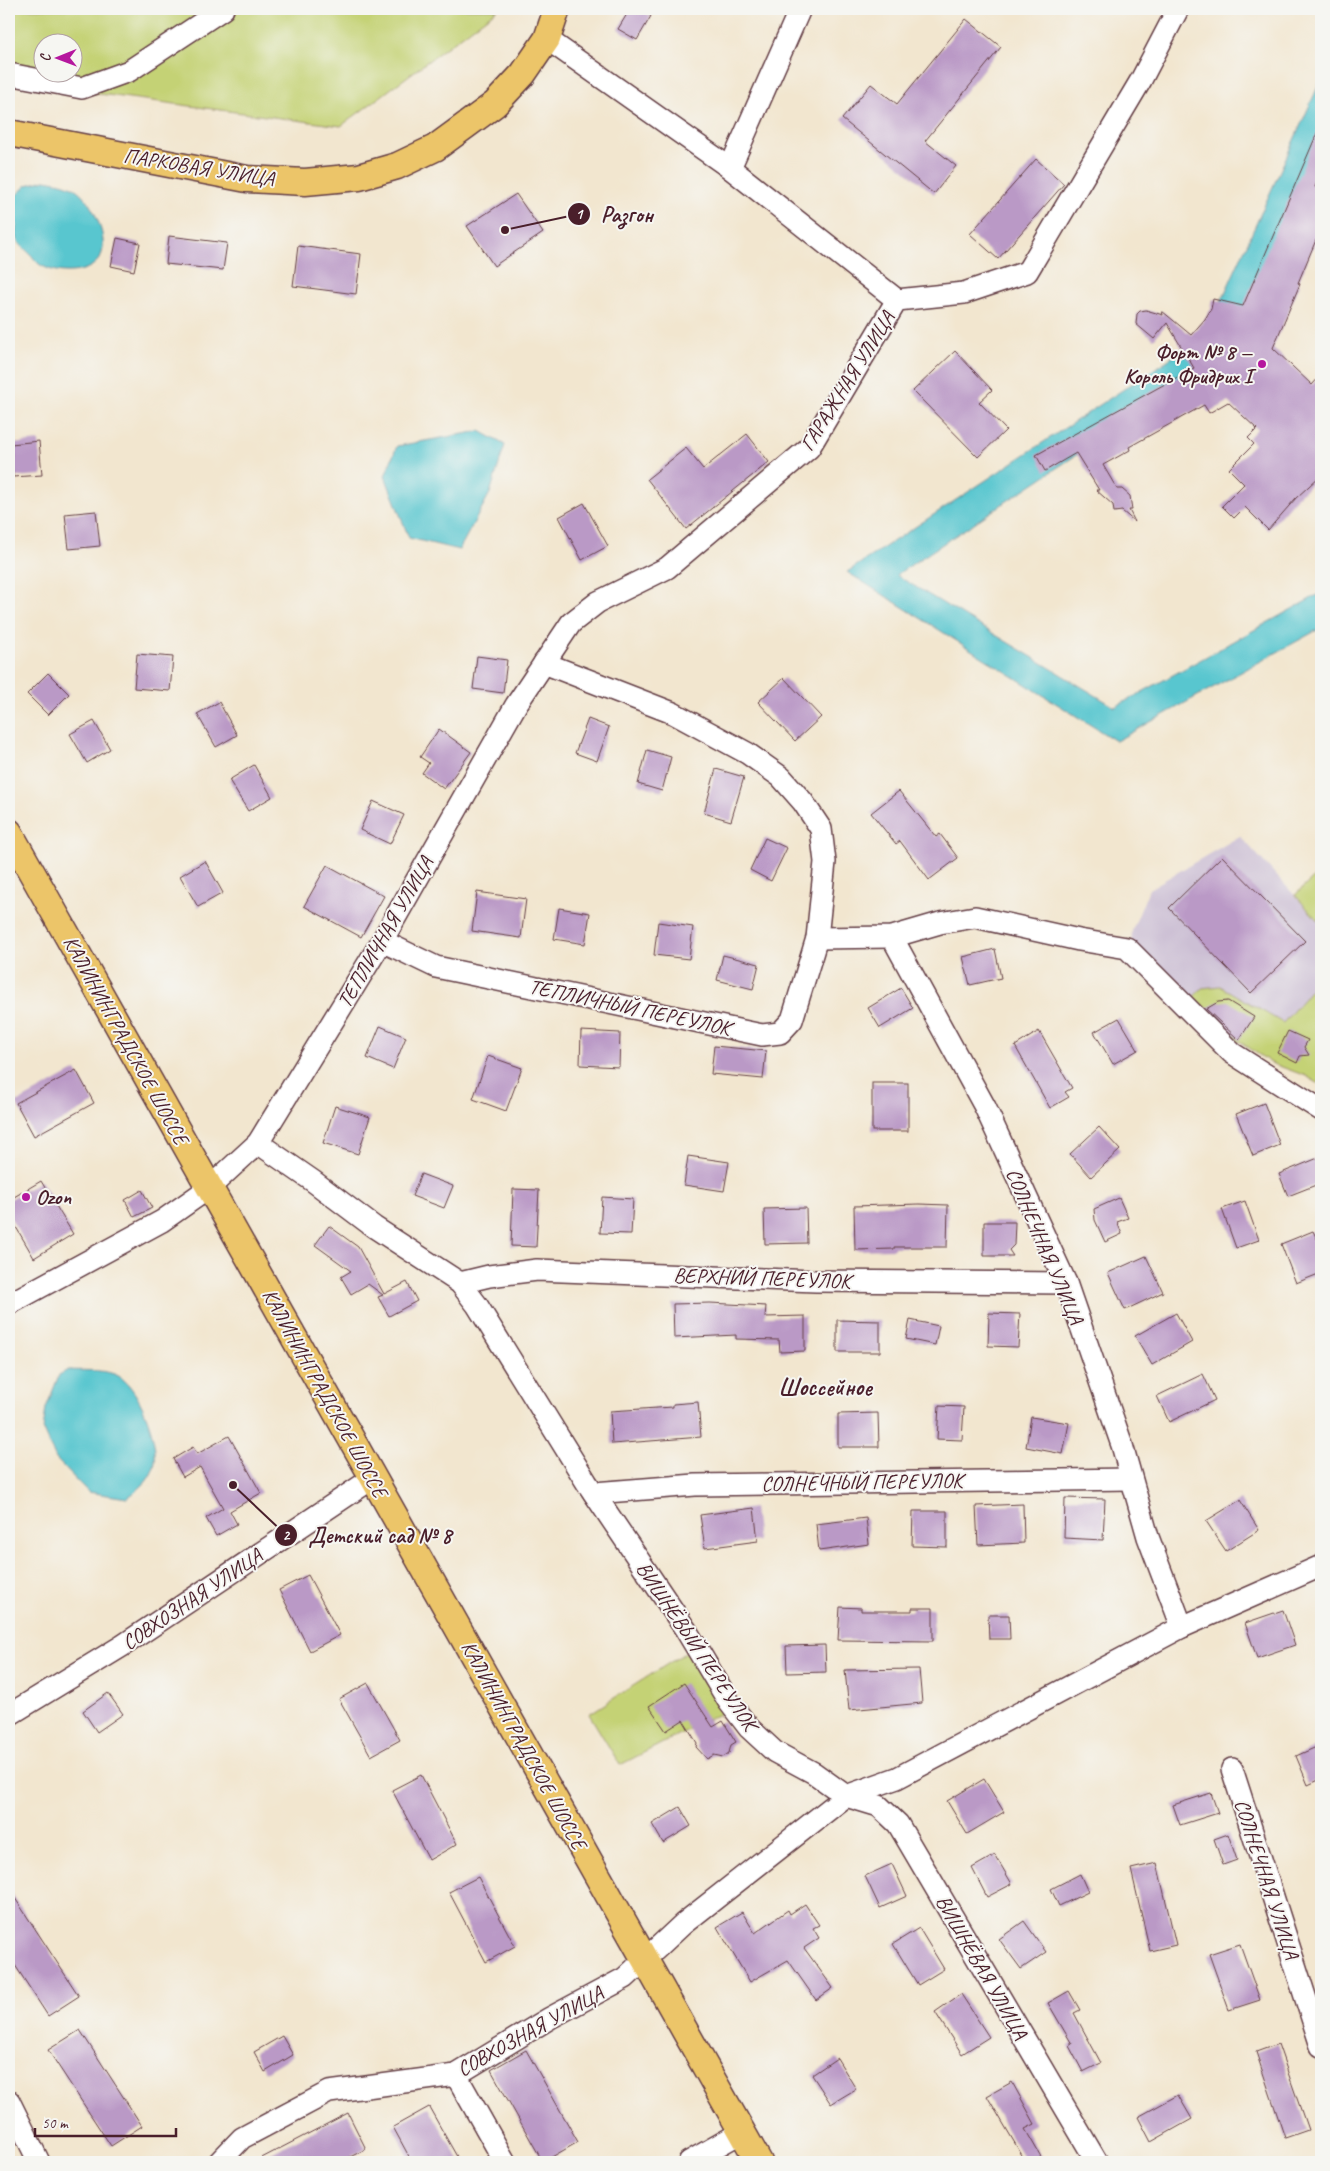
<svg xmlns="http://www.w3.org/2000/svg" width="1330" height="2171" font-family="Caveat,sans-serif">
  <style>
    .industrial { fill: #ccbfd4 }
    .green { fill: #c4d274; stroke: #877850; fill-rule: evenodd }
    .water { fill: #59c6cf; stroke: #52727d }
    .building { fill: #ba99c6 }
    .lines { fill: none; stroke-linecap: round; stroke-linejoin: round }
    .minor-casing { stroke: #633d44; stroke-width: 24 }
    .major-casing { stroke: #633d44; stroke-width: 29 }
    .minor { stroke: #fff; stroke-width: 21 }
    .major { stroke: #ecc569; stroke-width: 26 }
    .poi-dot { fill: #b5179e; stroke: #f6f6f2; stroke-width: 2 }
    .labels { text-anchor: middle; stroke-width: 4; stroke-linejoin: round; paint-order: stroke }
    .street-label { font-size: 21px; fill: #4a1f2b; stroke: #f6f6f2 }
    .poi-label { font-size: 21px; font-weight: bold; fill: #4a1f2b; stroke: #f6f6f2; text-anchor: end }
    .quarter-label { font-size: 24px; font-weight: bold; fill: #4a1f2b; stroke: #f6f6f2 }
    .leader { fill: none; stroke: #4a1f2b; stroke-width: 2 }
    .callout-dot { fill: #4a1f2b; stroke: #f6f6f2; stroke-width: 2 }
    .mark-label { font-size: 15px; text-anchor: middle; font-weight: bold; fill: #fff }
    .callout-label { font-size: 22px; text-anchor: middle; font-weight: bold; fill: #4a1f2b; stroke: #f6f6f2; stroke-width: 4; stroke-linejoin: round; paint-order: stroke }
  </style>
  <rect width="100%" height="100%" fill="#f6f6f2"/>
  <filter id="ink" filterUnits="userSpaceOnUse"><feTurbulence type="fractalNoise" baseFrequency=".02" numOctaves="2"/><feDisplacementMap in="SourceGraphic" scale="10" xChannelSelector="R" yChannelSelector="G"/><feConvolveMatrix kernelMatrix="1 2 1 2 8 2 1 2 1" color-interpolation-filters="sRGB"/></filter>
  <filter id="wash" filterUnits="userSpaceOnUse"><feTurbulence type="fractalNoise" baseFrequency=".0096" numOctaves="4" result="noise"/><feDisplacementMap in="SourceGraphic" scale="20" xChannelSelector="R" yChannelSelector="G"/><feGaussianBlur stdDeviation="1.12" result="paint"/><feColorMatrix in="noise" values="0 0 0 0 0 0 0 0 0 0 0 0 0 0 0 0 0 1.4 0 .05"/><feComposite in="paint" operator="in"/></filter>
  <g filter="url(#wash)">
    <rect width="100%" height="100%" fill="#f2e6cf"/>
    <!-- industrial -->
    <polygon class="industrial" points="1240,836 1321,924 1321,978 1283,1023 1220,986 1184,1007 1131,953 1132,931 1149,889"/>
    <!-- green -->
    <g class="green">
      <path d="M 9,9 L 498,9 L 341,126 L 9,82 ZM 42,42 L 72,42 L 72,72 L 42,72 Z"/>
      <polygon points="1321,871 1321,924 1295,895"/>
      <polygon points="1321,978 1321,1085 1306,1076 1271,1063 1239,1041 1232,1047 1184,1007 1202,988 1220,986 1283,1023"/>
      <polygon points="688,1651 727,1710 620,1765 589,1714"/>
    </g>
    <!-- water -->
    <g class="water">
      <polygon points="1321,80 1321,147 1246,320 1220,304"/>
      <path d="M 45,180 C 56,182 67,183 77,190 C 92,201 112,242 99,259 C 87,276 55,275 39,264 C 35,261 33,256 29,253 C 19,243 12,240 17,225 L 9,210 L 9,202 L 27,185 Z"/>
      <polygon points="1183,350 1201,372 896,575 1115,707 1321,593 1321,628 1116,741 847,572"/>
      <polygon points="480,431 505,445 490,493 459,550 409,538 385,476 397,446"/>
      <path d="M 68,1370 C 82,1371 100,1369 114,1374 C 138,1381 161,1444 154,1467 C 149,1482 139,1489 127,1498 L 88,1492 L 56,1459 L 43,1430 L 46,1408 L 59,1375 Z"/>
    </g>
    <g id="blocks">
      <!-- building -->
      <g class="building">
        <polygon points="630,9 639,9 651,16 637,40 618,29"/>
        <polygon points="966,19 1001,47 925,141 956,166 934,194 842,119 871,84 897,104"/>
        <polygon points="1321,124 1321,172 1315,187 1321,190 1321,233 1318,241 1316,240 1298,283 1300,284 1273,348 1312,385 1321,375 1321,475 1296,498 1268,530 1245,507 1234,518 1222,506 1244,484 1229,469 1254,444 1248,438 1257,429 1228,402 1209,413 1204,405 1129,447 1130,450 1103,465 1117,489 1122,489 1130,496 1132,510 1129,510 1135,522 1122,511 1114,512 1113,505 1096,490 1099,490 1076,453 1045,471 1036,455 1194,368 1167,323 1154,339 1136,324 1137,314 1140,311 1146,310 1163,315 1162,311 1191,335 1205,319 1211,309 1213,299 1243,306"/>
        <polygon points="1036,159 1064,184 998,259 970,234"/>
        <polygon points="516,194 543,233 494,266 467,226"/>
        <polygon points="169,236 227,243 223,270 166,264"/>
        <polygon points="117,238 140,243 134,271 111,266"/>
        <polygon points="298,246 361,254 356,294 293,286"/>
        <polygon points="955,351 992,390 979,402 1006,430 978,457 913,391"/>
        <polygon points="747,434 769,462 686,529 647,479 686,448 703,469"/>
        <polygon points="39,441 42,475 13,477 11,444"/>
        <polygon points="584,503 608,546 582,560 559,517"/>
        <polygon points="96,511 100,546 69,549 65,514"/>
        <polygon points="137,654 173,657 170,691 134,688"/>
        <polygon points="477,656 507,660 503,693 473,689"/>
        <polygon points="48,673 69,694 48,715 27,694"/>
        <polygon points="784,678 821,717 795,741 758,702"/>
        <polygon points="219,702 237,735 216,747 197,714"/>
        <polygon points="588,719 609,727 597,761 575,753"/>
        <polygon points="94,721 110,749 87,763 70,734"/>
        <polygon points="439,729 471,752 444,789 422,773 429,763 420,757"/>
        <polygon points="647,750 671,757 662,791 638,784"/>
        <polygon points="254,765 272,797 248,811 229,780"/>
        <polygon points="716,769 744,777 731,821 704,813"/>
        <polygon points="899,791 936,837 940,834 958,858 929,880 900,841 896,844 871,813"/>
        <polygon points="373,801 404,815 390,844 360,830"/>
        <polygon points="765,838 787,848 771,881 750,870"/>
        <polygon points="1222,856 1305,941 1251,993 1169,908"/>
        <polygon points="205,861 223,893 198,907 180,876"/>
        <polygon points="327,865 384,896 361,937 304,906"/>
        <polygon points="477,892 526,899 521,938 472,931"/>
        <polygon points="559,908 590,913 585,944 554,939"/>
        <polygon points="658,922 693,927 689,959 654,955"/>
        <polygon points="995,949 1001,978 970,985 963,957"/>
        <polygon points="723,955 759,964 753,989 717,980"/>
        <polygon points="901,988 913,1008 880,1028 868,1008"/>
        <polygon points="1228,1001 1254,1017 1239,1040 1206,1009 1218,1002"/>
        <polygon points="1119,1018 1138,1050 1113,1064 1094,1032"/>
        <polygon points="380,1026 406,1037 393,1069 367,1058"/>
        <polygon points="581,1031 620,1033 619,1067 580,1065"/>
        <polygon points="1039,1031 1072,1088 1065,1092 1069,1097 1050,1108 1015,1046"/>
        <polygon points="1288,1031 1308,1040 1304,1047 1309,1055 1300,1056 1297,1063 1277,1053"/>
        <polygon points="714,1046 766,1051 763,1079 711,1074"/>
        <polygon points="488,1056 522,1068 506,1111 473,1099"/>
        <polygon points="76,1070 94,1103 34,1136 16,1103"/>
        <rect x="872" y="1083" width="36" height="48"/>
        <polygon points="1264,1103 1280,1145 1253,1156 1236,1114"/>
        <polygon points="335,1106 370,1117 358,1154 323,1143"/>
        <polygon points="1099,1127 1120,1150 1091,1177 1070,1154"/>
        <polygon points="688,1156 729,1162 724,1191 684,1185"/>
        <polygon points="1318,1158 1321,1166 1321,1183 1288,1196 1279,1174"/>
        <polygon points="421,1174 453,1186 444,1208 412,1196"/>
        <polygon points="41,1181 73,1234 34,1258 9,1215 9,1200"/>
        <polygon points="513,1189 539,1190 536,1247 511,1246"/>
        <polygon points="142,1190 152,1208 134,1217 125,1200"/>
        <polygon points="602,1197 633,1199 631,1234 600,1233"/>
        <polygon points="1119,1198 1128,1218 1117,1222 1122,1234 1105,1242 1095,1220 1094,1209"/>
        <polygon points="1245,1201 1259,1240 1236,1248 1222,1209"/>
        <polygon points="919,1204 948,1205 947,1247 894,1247 894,1249 855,1250 854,1206"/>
        <polygon points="806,1208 807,1243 765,1244 764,1209"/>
        <polygon points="984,1222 1015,1222 1014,1245 1009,1250 1013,1256 984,1256"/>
        <polygon points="329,1226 358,1247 384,1294 407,1282 417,1301 389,1316 378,1297 383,1295 368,1284 351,1294 341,1277 351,1271 315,1245"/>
        <polygon points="1313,1231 1317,1239 1321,1237 1321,1273 1296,1283 1281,1244"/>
        <polygon points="1146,1256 1163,1292 1125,1310 1108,1273"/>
        <polygon points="710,1303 766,1306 765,1317 805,1316 805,1351 780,1352 779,1340 736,1339 736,1335 674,1338 673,1304"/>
        <polygon points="989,1313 1020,1314 1018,1347 988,1346"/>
        <polygon points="1176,1313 1192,1342 1152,1365 1135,1336"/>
        <polygon points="837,1320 880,1321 880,1352 837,1352"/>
        <polygon points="910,1320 939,1326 935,1345 906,1339"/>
        <polygon points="1203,1374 1215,1400 1169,1422 1157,1396"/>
        <polygon points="698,1402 701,1437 612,1444 610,1411 673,1407 673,1404"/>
        <polygon points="939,1406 964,1407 962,1440 937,1439"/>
        <polygon points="878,1413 879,1447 838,1447 838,1414"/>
        <polygon points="1031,1417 1069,1423 1063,1454 1026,1447"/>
        <polygon points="229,1436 261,1493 230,1511 237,1524 216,1536 206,1518 223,1508 200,1467 183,1477 173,1459 193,1447 197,1454"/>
        <polygon points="1065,1498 1105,1499 1103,1540 1064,1538"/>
        <polygon points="1240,1500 1259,1530 1226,1551 1206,1521"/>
        <polygon points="1023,1504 1024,1543 978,1545 976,1506"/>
        <polygon points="754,1508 758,1541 705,1548 700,1515"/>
        <polygon points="913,1511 947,1511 947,1547 912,1546"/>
        <polygon points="866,1518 869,1544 819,1551 816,1524"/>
        <polygon points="308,1575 340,1635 310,1651 279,1590"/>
        <polygon points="840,1607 861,1608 861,1611 912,1611 912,1608 933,1608 933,1641 838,1640"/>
        <polygon points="1283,1610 1295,1645 1257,1658 1245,1623"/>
        <polygon points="988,1615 1009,1615 1010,1639 989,1639"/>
        <polygon points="825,1645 826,1672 787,1673 786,1646"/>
        <polygon points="919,1669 922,1703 849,1710 845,1670"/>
        <polygon points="368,1683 400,1740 371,1756 339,1699"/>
        <polygon points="684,1683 713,1727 723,1721 736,1742 731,1745 729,1753 723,1757 714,1755 707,1759 696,1747 697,1743 683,1720 666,1731 649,1706"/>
        <polygon points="108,1693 123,1714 97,1732 83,1711"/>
        <polygon points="1321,1745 1321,1779 1308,1785 1296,1756"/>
        <polygon points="421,1775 457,1844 429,1860 392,1790"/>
        <polygon points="984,1779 1004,1812 967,1834 947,1801"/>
        <polygon points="1211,1793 1218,1813 1180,1825 1173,1805"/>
        <polygon points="680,1807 691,1826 663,1843 652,1824"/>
        <polygon points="1228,1834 1237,1860 1223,1865 1214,1839"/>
        <polygon points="995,1855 1012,1884 987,1897 972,1868"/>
        <polygon points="1157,1863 1176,1945 1150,1951 1131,1869"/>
        <polygon points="892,1864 907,1896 880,1908 865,1876"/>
        <polygon points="1080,1874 1088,1892 1059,1906 1051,1889"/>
        <polygon points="478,1877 515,1946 486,1962 449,1892"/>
        <polygon points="9,1889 79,1996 48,2016 9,1956"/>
        <polygon points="805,1904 819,1925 813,1928 819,1938 804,1948 833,1988 816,2000 788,1960 750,1982 717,1927 742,1912 755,1933 788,1910 790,1914"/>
        <polygon points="1024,1921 1046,1952 1021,1969 999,1939"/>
        <polygon points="919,1928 944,1969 918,1985 893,1944"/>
        <polygon points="1240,1944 1260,2000 1229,2010 1209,1954"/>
        <polygon points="1069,1991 1080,2010 1074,2013 1101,2063 1083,2072 1069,2046 1072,2044 1048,2003"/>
        <polygon points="961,1994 989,2037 962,2054 935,2012"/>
        <polygon points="80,2030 142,2126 111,2146 48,2050"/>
        <polygon points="282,2036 293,2055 265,2072 254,2052"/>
        <polygon points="1278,2044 1308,2130 1285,2138 1256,2052"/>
        <polygon points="526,2050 578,2142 543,2162 491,2070"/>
        <polygon points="837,2058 856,2089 831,2104 812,2075"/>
        <polygon points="1012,2082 1035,2124 1025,2129 1044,2162 1026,2162 987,2096"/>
        <polygon points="1178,2095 1192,2119 1151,2142 1138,2117"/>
        <polygon points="429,2107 460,2162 412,2162 393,2127"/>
        <polygon points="348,2113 366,2149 340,2162 254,2162"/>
      </g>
    </g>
  </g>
  <g filter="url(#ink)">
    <use href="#blocks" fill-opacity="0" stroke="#633d44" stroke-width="1"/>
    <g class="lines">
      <!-- minor casing -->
      <g class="minor-casing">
        <g id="minor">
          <polyline points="547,39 730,168 897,300"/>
          <polyline points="9,74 82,88 129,71 223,9"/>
          <polyline points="730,168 800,9"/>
          <polyline points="892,937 985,1107 1066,1283 1122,1445 1148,1537 1182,1627"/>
          <polyline points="817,938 892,937 940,923 975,917 1079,940 1127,948 1232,1053 1321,1110"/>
          <polyline points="382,941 436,967 762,1035 780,1033 792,1020 817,938 825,862 821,829 803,802 781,777 747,753 673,713 544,663"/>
          <polyline points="258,1143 313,1181 374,1227 460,1283 477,1305 587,1483 686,1630 729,1702 749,1728 775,1752 814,1773 846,1796 879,1806 898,1824 1097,2162"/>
          <polyline points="460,1283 489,1276 537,1270 816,1281 1066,1283"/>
          <polyline points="9,1304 162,1221 209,1188 258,1143 382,941 516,705 571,623 598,602 667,568 809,448 897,300 964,293 1027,272 1141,80 1178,9"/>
          <polyline points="594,1493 695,1485 1131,1479"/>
          <polyline points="9,1715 122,1646 373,1478"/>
          <polyline points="1232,1769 1321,2046"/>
          <polyline points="456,2075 505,2162"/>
          <polyline points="9,2101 39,2162"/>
          <polyline points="219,2162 242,2138 329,2092 456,2075 550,2018 625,1978 683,1924 846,1796 897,1778 1182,1627 1321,1566"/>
          <polyline points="689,2162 740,2133"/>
        </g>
      </g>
      <!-- major casing -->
      <g class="major-casing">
        <g id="major">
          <polyline points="9,133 247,179 305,182 359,177 397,166 435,148 495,104 523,74 547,39 557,9"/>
          <polyline points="9,832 759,2162"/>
        </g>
      </g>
      <!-- minor -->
      <use href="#minor" class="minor"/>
      <!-- major -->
      <use href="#major" class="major"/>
    </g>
  </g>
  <!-- markers -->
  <g class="poi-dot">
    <circle cx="1262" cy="364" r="5"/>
    <circle cx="26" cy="1197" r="5"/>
  </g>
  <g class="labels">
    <!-- street labels -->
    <g class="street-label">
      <text transform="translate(199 167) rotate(9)" y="7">ПАРКОВАЯ УЛИЦА</text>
      <text transform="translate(847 381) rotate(-58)" y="7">ГАРАЖНАЯ УЛИЦА</text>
      <text transform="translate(385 932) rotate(-60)" y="7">ТЕПЛИЧНАЯ УЛИЦА</text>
      <text transform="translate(630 1007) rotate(12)" y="7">ТЕПЛИЧНЫЙ ПЕРЕУЛОК</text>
      <text transform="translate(126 1040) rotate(61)" y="7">КАЛИНИНГРАДСКОЕ ШОССЕ</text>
      <text transform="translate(1045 1246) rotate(67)" y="7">СОЛНЕЧНАЯ УЛИЦА</text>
      <text transform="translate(762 1278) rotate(2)" y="7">ВЕРХНИЙ ПЕРЕУЛОК</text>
      <text transform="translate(325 1393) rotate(61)" y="7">КАЛИНИНГРАДСКОЕ ШОССЕ</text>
      <text transform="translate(862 1482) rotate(-1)" y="7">СОЛНЕЧНЫЙ ПЕРЕУЛОК</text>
      <text transform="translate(192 1599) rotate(-34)" y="7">СОВХОЗНАЯ УЛИЦА</text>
      <text transform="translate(697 1646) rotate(56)" y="7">ВИШНЁВЫЙ ПЕРЕУЛОК</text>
      <text transform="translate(524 1745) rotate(61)" y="7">КАЛИНИНГРАДСКОЕ ШОССЕ</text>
      <text transform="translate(1267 1879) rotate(72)" y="7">СОЛНЕЧНАЯ УЛИЦА</text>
      <text transform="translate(982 1967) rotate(60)" y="7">ВИШНЁВАЯ УЛИЦА</text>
      <text transform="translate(530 2031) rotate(-29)" y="7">СОВХОЗНАЯ УЛИЦА</text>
    </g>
    <!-- poi labels -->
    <g class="poi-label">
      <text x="1252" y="359">Форт № 8 —<tspan x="1252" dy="24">Король Фридрих I</tspan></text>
      <text x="36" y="1204" text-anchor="start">Ozon</text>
    </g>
    <!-- quarter labels -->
    <g class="quarter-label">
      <text x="825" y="1395">Шоссейное</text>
    </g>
  </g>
  <!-- callouts -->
  <path class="leader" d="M505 230L579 214M233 1485L286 1535"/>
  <g class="callout-dot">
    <circle cx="505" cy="230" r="5"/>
    <circle cx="233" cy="1485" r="5"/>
    <circle cx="579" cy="214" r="12"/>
    <circle cx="286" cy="1535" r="12"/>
  </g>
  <g class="mark-label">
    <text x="579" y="219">1</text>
    <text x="286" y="1540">2</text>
  </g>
  <g class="callout-label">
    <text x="627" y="222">Разгон</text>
    <text x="380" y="1543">Детский сад № 8</text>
  </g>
  <!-- margin -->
  <rect width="1330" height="2171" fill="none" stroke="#f6f6f2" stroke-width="30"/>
  <!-- north arrow -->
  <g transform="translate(58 58) rotate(269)"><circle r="24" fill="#f6f6f2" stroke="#b1a0a2"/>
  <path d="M0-4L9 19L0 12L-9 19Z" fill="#b5179e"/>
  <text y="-8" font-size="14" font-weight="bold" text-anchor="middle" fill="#4a1f2b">С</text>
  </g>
  <!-- scale -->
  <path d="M35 2128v8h141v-8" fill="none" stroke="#4a1f2b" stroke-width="2.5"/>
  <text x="42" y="2128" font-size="15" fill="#4a1f2b" stroke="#f6f6f2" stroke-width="4" paint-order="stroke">50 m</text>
</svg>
